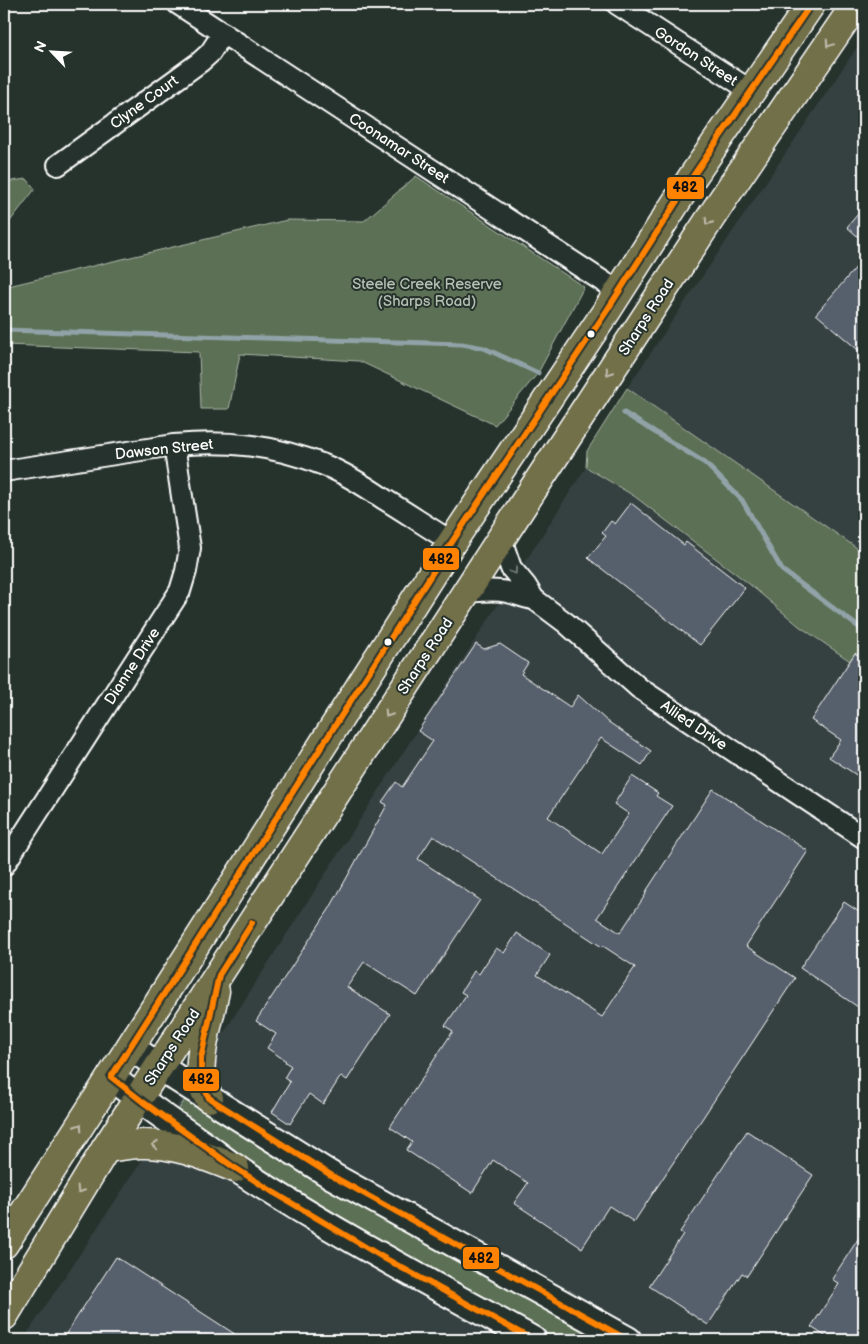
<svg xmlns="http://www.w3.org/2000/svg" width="868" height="1344" font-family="'Balsamiq Sans',sans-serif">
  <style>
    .built { fill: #344040 }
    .green { fill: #5b7054; stroke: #adb8aa }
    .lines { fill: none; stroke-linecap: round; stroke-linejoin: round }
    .stream { stroke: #91a3a8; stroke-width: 5 }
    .building { fill: #565f6c; stroke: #fff }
    .minor-casing { stroke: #fff; stroke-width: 24 }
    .tertiary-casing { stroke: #fff; stroke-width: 30 }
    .primary-casing { stroke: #fff; stroke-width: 31 }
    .minor { stroke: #26332d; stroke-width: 20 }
    .tertiary { stroke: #26332d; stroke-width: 26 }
    .primary { stroke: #726f4a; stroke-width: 28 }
    .bus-1-casing { stroke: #26332d; stroke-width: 10 }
    .bus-1 { stroke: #ff8200; stroke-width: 6 }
    .oneway { stroke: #c0beae }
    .oneway2 { stroke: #727a76 }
    .bus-dot { fill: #fff; stroke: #26332d; stroke-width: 2 }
    .labels { text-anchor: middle; stroke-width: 4; stroke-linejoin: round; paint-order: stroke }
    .street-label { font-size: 15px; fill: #fff; stroke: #26332d }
    .park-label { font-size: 15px; fill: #b5bfb2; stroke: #26332d }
    .line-badge { stroke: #26332d; stroke-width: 2 }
    .pale-badge-label { font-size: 14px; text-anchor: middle; font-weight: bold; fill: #111 }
  </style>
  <rect width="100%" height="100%" fill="#26332d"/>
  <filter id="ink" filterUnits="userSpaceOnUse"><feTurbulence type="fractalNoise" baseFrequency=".02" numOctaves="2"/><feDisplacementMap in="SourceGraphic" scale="10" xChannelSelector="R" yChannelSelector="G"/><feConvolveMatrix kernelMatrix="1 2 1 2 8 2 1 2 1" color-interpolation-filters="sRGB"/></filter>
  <g filter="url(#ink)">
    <!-- built -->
    <g class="built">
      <polygon points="864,37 864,553 627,388"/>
      <polygon points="586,467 634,496 748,583 799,626 849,661 855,653 864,661 864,1340 23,1340 135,1171"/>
    </g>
    <!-- green -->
    <g class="green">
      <polygon points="416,176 584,287 538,373 495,425 359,361 240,354 229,409 201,409 199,352 4,345 4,287 287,220 364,221"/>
      <polygon points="27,179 35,189 4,229 4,182"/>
      <polygon points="627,388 864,553 864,661 855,653 850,661 799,626 748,583 634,496 586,467 587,451"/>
      <polygon points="188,1095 606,1340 553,1340 414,1263 173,1118"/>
    </g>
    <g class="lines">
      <!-- stream -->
      <g class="stream">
        <polyline points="4,330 462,344 484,348 538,373"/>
        <polyline points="624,413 705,463 742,500 782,570 864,631"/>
      </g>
    </g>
    <!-- building -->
    <g class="building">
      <polygon points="864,207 864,242 847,227"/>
      <polygon points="864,258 864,355 816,314"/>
      <polygon points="631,503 684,545 686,542 745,588 700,645 588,558 606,536 602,533 611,521 615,524"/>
      <polygon points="476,644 484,649 500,644 528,663 521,674 570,707 578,695 607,721 651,751 642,765 601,738 548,817 602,854 629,814 614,804 632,776 658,793 656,796 672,806 597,918 620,933 646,894 645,893 713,789 808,851 746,946 795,978 634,1222 609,1206 582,1248 514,1203 528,1183 493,1160 472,1193 406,1150 412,1142 390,1127 453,1031 445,1026 466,995 461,992 474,971 479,974 496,948 504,953 517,933 550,955 537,975 602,1017 635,967 603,946 602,947 433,836 418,859 480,900 417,996 364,962 347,987 390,1014 347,1080 341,1076 323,1104 309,1094 290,1124 272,1112 290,1082 284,1078 291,1066 285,1062 286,1061 267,1048 276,1034 256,1021 330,908 387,805 382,802 396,782 402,787 433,741 418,731"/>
      <polygon points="855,653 864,660 864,780 829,757 841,740 811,720"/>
      <polygon points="844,902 864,915 864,1011 800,968"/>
      <polygon points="747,1131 813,1175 747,1276 742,1273 708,1325 649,1286 683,1234 680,1232"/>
      <polygon points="864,1230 864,1340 831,1340 811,1327 839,1284 832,1279"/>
      <polygon points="116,1257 244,1340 62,1340"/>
    </g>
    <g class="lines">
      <!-- minor casing -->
      <g class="minor-casing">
        <g id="minor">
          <polyline points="178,4 619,292"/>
          <polyline points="617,4 751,91"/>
          <polyline points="58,165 200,62 210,53 223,33"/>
          <path d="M 4,471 L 174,445 C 227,440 274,445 324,465 C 345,473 365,486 384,499 C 407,513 429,528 452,542"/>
          <polyline points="501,539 511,568 526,586 534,599 566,623 639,688 864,838"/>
          <path d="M 467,592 C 480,591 494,589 507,592 C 518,594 523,598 534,599"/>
          <polyline points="4,865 180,591 186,571 190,548 174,445"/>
        </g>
      </g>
      <!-- tertiary casing -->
      <g class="tertiary-casing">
        <g id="tertiary">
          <polyline points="130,1047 178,1079 334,1177 628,1340"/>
          <path d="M 111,1077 C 139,1100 168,1120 197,1140 C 211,1149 223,1160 237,1169 C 332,1232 434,1285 533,1340"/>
        </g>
      </g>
      <!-- primary casing -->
      <g class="primary-casing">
        <g id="primary">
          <path d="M 209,1098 C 206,1093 202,1087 201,1080 C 198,1054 210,1017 215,991"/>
          <path d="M 106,1148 C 117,1147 129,1144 141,1144 C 174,1143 205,1156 235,1168"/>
          <polyline points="4,1244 111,1077 452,542 606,312 691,179 811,4"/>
          <polyline points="4,1316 106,1148 524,503 723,199 856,4"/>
        </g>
      </g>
      <!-- minor -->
      <use href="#minor" class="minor"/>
      <!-- tertiary -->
      <use href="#tertiary" class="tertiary"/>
      <!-- primary -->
      <use href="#primary" class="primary"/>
      <!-- bus-1 casing -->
      <g class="bus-1-casing">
        <g id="bus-1">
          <polyline points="252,923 219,975 201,1058 201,1081 209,1098 334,1177 628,1340"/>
          <polyline points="533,1340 384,1258 273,1192 232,1166 143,1102 111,1077 452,542 606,312 691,179 811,4"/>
        </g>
      </g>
      <!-- bus-1 -->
      <use href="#bus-1" class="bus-1"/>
    </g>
    <!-- one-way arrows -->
    <defs><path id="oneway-chevron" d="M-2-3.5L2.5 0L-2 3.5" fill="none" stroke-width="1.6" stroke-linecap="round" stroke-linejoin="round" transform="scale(1.25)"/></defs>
    <g class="oneway">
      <use href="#oneway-chevron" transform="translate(829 44) rotate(124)"/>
      <use href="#oneway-chevron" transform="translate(708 222) rotate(123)"/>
      <use href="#oneway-chevron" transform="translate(609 372) rotate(123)"/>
      <use href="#oneway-chevron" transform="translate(388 714) rotate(123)"/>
      <use href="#oneway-chevron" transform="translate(79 1127) rotate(-57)"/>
      <use href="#oneway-chevron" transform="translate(155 1145) rotate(-176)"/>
      <use href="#oneway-chevron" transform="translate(80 1190) rotate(122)"/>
    </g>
    <use class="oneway2" href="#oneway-chevron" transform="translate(514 571) rotate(56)"/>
  </g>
  <!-- markers -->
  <g class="bus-dot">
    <circle cx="591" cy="334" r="4.5"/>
    <circle cx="388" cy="642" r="4.5"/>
  </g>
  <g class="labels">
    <!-- street labels -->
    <g class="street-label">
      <text transform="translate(696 56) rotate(33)" y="5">Gordon Street</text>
      <text transform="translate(144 102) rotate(-36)" y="5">Clyne Court</text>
      <text transform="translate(399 148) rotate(33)" y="5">Coonamar Street</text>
      <text transform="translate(646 317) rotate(-57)" y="5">Sharps Road</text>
      <text transform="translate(164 449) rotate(-6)" y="5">Dawson Street</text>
      <text transform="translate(425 656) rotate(-57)" y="5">Sharps Road</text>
      <text transform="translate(132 666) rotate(-57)" y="5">Dianne Drive</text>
      <text transform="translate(694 725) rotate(34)" y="5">Allied Drive</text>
      <text transform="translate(172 1047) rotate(-57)" y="5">Sharps Road</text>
    </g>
    <!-- park labels -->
    <g class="park-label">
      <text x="427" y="289">Steele Creek Reserve<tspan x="427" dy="17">(Sharps Road)</tspan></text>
    </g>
  </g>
  <g class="line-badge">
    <rect x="666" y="176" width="39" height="24" rx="5" fill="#ff8200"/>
    <rect x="422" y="547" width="38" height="24" rx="5" fill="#ff8200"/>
    <rect x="182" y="1068" width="38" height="24" rx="5" fill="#ff8200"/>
    <rect x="462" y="1246" width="38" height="24" rx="5" fill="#ff8200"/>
  </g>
  <g class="pale-badge-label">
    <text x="685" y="192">482</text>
    <text x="441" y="564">482</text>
    <text x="201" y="1084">482</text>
    <text x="481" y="1263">482</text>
  </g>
  <!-- margin -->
  <rect width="868" height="1344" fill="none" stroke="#26332d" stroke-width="20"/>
  <rect x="10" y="10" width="848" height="1324" fill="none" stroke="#fff" stroke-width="2" filter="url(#ink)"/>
  <!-- north arrow -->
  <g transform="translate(52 52) rotate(295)" stroke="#26332d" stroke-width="4" paint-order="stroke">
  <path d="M0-4L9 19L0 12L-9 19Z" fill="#ffffff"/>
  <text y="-8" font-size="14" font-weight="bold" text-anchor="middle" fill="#ffffff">N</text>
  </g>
</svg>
